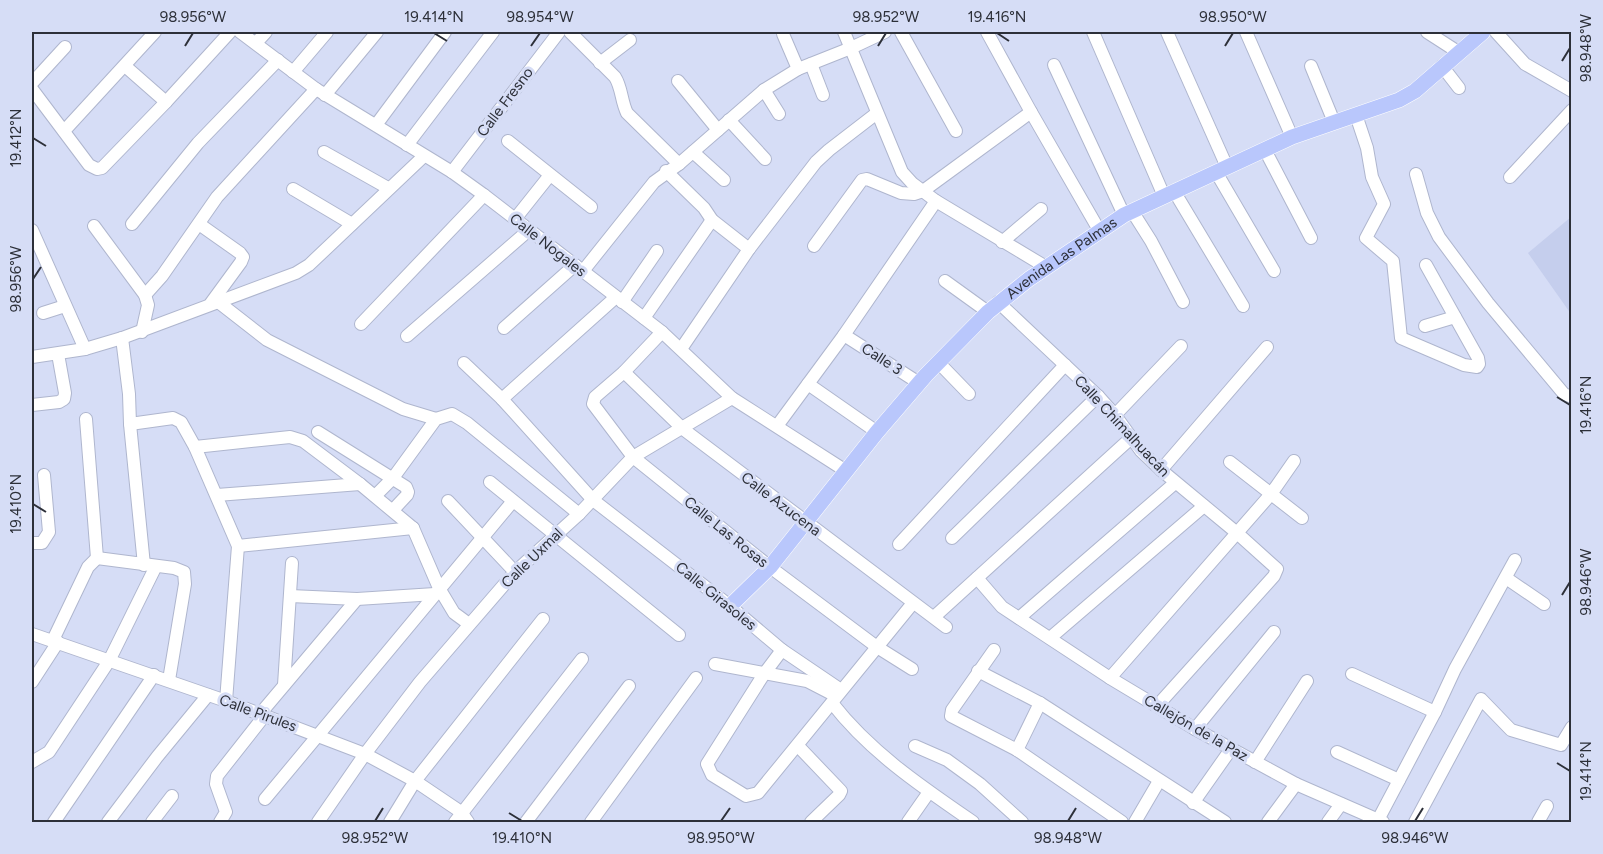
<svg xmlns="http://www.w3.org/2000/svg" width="1603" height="854" font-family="Figtree,sans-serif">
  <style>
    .built { fill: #c5ceed }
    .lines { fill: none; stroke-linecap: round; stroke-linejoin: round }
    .minor-casing { stroke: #afb6ce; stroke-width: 14 }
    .major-casing { stroke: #fff; stroke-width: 16 }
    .minor { stroke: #fff; stroke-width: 12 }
    .major { stroke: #b9c7fc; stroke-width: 15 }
    .ticks { fill: none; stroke: #2d3039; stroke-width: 2 }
    .labels { text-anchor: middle; stroke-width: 6; stroke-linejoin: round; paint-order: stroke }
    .street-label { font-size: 15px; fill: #2d3039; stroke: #d6ddf6 }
    .neatline { fill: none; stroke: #2d3039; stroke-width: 2 }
    .ticks-label { font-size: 15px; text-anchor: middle; fill: #2d3039 }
  </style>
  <rect width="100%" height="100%" fill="#d6ddf6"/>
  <!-- built -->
  <polygon class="built" points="1571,217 1571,314 1528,253"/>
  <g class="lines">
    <!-- minor casing -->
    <g class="minor-casing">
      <g id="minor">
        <polyline points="240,32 316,89 452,172 484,195 662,332 732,398 846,471"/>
        <path d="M 570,32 L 615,77 C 622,88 621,101 627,113 L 679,164"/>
        <polyline points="844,32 902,172 912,183 936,201 1046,267"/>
        <polyline points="901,32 956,131"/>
        <polyline points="987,32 1031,112 1099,230"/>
        <polyline points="1093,32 1164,196"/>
        <polyline points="1167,32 1227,167"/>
        <polyline points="1246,32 1292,137"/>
        <polyline points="1427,32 1458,52"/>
        <polyline points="1496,32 1525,64 1572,91"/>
        <polyline points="783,34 798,69"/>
        <polyline points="256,43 266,32"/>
        <polyline points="600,63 630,40"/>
        <polyline points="811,64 823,95"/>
        <polyline points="1054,65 1124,215"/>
        <polyline points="125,66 166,102"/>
        <polyline points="1311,66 1334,122"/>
        <polyline points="1442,66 1459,88"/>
        <polyline points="293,72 327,32"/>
        <polyline points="678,81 718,130"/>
        <polyline points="32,83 65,47"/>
        <polyline points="32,89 89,165 97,169 102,168 166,102 230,32"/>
        <polyline points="764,90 779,114"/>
        <polyline points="325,95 377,32"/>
        <polyline points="1356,115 1367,148 1372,177 1384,204 1366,238 1393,261 1401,338 1464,365 1477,367 1479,364 1478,358 1426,265"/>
        <polyline points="729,120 765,159"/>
        <polyline points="376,125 445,32"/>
        <polyline points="64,131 155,32"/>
        <polyline points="508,141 591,207"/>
        <polyline points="407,145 493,32"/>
        <polyline points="1265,150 1311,238"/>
        <polyline points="324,152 388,188"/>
        <polyline points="693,152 724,180"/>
        <polyline points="666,171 704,208 712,220 749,249"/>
        <polyline points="452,172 559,32"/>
        <polyline points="1216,172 1274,271"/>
        <polyline points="1416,174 1427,213 1439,237 1488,303 1564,394 1572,397"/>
        <polyline points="1510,177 1572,110"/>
        <polyline points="293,189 352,224"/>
        <polyline points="1174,191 1243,306"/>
        <polyline points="1132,211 1151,241 1183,302"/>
        <polyline points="515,219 550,175"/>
        <polyline points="132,224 198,143 278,60"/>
        <polyline points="199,224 240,253 243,257 241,262 211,303"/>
        <polyline points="94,226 145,295 148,305 142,332"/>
        <polyline points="32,230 85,349"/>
        <polyline points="1002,242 1041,209"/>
        <polyline points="814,246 862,180 867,179 901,193 914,194 923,191 1031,112"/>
        <polyline points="583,271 654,182 679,164 764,90 798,69 851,48 885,32"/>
        <polyline points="945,281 988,312"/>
        <polyline points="145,295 162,276 217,197 316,89"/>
        <polyline points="217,301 267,340 403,409 436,419"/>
        <polyline points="622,302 657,251"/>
        <polyline points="998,302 1098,396 1115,415 1141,451 1161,470 1237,533 1277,569 1274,576 1157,706"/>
        <polyline points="43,313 65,306"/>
        <polyline points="644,318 712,220"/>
        <polyline points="361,324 484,195"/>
        <polyline points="1425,326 1455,317"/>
        <polyline points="504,328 575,265"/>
        <polyline points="662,332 624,372 595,397 593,404 633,457 770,567 877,647 912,669"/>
        <polyline points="844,335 919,383"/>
        <polyline points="407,336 529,230"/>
        <polyline points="122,338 129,394 130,424 144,565"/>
        <polyline points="681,349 749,249 816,162 829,150 877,113"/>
        <polyline points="32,357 85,349 122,338 296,273 309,265 424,156"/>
        <polyline points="938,362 969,394"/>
        <polyline points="464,363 502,399 593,500 730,606 782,650 841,690"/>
        <polyline points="624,372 683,429 946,627"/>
        <polyline points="808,384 877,432"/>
        <polyline points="502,399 616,297"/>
        <polyline points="32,405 59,402 64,399 65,393 58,354"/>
        <polyline points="1115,415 1181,346"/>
        <polyline points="86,419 97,558"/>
        <polyline points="130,424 173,418 181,422 195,447 238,546 226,701"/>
        <polyline points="777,426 844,335 936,201"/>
        <polyline points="318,432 406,487 408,492 407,495 393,510"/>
        <polyline points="195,447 290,437 303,441 360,484 413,528 439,588 454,613 469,624"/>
        <polyline points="1230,462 1302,518"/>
        <polyline points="1161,470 1267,347"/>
        <polyline points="490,482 679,635"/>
        <polyline points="217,495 360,484"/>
        <polyline points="375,496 393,478 436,419 452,414 467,423 579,514"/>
        <polyline points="448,501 515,572"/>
        <polyline points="952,538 1098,396"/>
        <polyline points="32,543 42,543 49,532 44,475"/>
        <polyline points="899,544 1065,365"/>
        <polyline points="238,546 413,528"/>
        <polyline points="97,558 174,568 184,572 185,584 169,680"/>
        <polyline points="977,578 1002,607 1110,678 1195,729 1296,784 1383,822"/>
        <polyline points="1506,578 1544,604"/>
        <polyline points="290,596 357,599 435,594"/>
        <polyline points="934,617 1131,438"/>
        <polyline points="1019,618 1175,483"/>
        <polyline points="32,634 226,701 365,754 415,781 461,812 468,822"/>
        <polyline points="1050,638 1204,506"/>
        <polyline points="53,640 88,567 97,558"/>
        <polyline points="782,650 764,674 707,764 712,775 746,796 758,793 913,603"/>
        <polyline points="994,650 952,710 951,716 1017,750 1122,822"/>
        <polyline points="715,664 807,681 836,696"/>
        <polyline points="978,671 1040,703 1225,822"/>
        <polyline points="1352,674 1435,712"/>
        <polyline points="1110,678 1271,494 1294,461"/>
        <polyline points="32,682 58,642"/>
        <polyline points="284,685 292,563"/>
        <path d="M 832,703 C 870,752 922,787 973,822"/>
        <polyline points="260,714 357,599"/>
        <polyline points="1195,729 1274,632"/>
        <polyline points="798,746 841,791 839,795 811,822"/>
        <polyline points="915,746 947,760 980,784 1022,822"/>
        <polyline points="1017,750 1040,703"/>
        <polyline points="1337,752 1399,780"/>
        <polyline points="32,762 49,752 109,661 156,566"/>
        <polyline points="1255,762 1307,681"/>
        <polyline points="265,799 513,501"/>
        <polyline points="1193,803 1231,749"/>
        <polyline points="1378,820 1435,712 1455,669 1515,560"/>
        <polyline points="54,822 154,675"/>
        <polyline points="108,822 157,757 208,695"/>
        <polyline points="152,822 172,796"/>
        <polyline points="220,822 226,812 216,784 217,776 265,715"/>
        <polyline points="318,822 365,754 420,682 515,572 579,514 633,457 732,398"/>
        <polyline points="390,822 415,781 543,619"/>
        <polyline points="455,822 582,659"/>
        <polyline points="526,822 629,686"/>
        <polyline points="591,822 696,678"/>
        <polyline points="908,822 929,792"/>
        <polyline points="1135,822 1159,781"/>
        <polyline points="1268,822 1296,784"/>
        <polyline points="1328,822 1341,804"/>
        <polyline points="1415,822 1481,699 1511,730 1561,745 1572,727"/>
        <polyline points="1538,822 1547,806"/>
      </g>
    </g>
    <!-- major casing -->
    <g class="major-casing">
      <g id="major">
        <path id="s1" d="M 730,606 L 770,567 L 877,432 L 926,375 L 988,312 L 1029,279 L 1124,215 L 1292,137 L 1399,100 L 1415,91 L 1483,32"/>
      </g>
    </g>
    <!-- minor -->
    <use href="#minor" class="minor"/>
    <!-- major -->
    <use href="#major" class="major"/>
  </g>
  <!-- ticks -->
  <path class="ticks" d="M 434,33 L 447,41M 997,33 L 1009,41M 185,46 L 193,33M 531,46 L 540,33M 878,46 L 886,33M 1225,46 L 1233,33M 1562,61 L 1570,48M 33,138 L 46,146M 33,279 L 41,267M 1557,397 L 1570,405M 33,504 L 46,512M 1562,595 L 1570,582M 1557,763 L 1570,771M 509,813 L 522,821M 375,821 L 383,808M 721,821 L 730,808M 1068,821 L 1076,808M 1415,821 L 1423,808"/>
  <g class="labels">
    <!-- street labels -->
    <g class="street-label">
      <text transform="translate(505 102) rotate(-53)" y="5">Calle Fresno</text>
      <text transform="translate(548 245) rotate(38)" y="5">Calle Nogales</text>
      <text dy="5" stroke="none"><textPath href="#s1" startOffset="483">Avenida Las Palmas</textPath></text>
      <text transform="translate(882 359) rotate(33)" y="5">Calle 3</text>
      <text transform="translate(1122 426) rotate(47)" y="5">Calle Chimalhuacán</text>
      <text transform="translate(781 504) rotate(37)" y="5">Calle Azucena</text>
      <text transform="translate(726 532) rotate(39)" y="5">Calle Las Rosas</text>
      <text transform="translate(532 558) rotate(-44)" y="5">Calle Uxmal</text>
      <text transform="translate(716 596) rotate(39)" y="5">Calle Girasoles</text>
      <text transform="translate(258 713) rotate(20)" y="5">Calle Pirules</text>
      <text transform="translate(1196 728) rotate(30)" y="5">Callejón de la Paz</text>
    </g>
  </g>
  <!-- border -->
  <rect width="1603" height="854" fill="none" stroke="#d6ddf6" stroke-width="66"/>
  <rect x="33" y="33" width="1537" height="788" class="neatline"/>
  <g class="ticks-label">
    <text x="193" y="22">98.956°W</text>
    <text x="434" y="22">19.414°N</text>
    <text x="540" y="22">98.954°W</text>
    <text x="886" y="22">98.952°W</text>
    <text x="997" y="22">19.416°N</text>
    <text x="1233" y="22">98.950°W</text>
    <text transform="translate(1586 48) rotate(-90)" y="5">98.948°W</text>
    <text transform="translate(16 138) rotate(-90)" y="5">19.412°N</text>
    <text transform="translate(16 279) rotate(-90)" y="5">98.956°W</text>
    <text transform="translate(1586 405) rotate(-90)" y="5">19.416°N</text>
    <text transform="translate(16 504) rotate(-90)" y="5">19.410°N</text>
    <text transform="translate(1586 582) rotate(-90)" y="5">98.946°W</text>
    <text transform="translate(1586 771) rotate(-90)" y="5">19.414°N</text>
    <text x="375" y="843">98.952°W</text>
    <text x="522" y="843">19.410°N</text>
    <text x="721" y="843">98.950°W</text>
    <text x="1068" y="843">98.948°W</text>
    <text x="1415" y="843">98.946°W</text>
  </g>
</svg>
